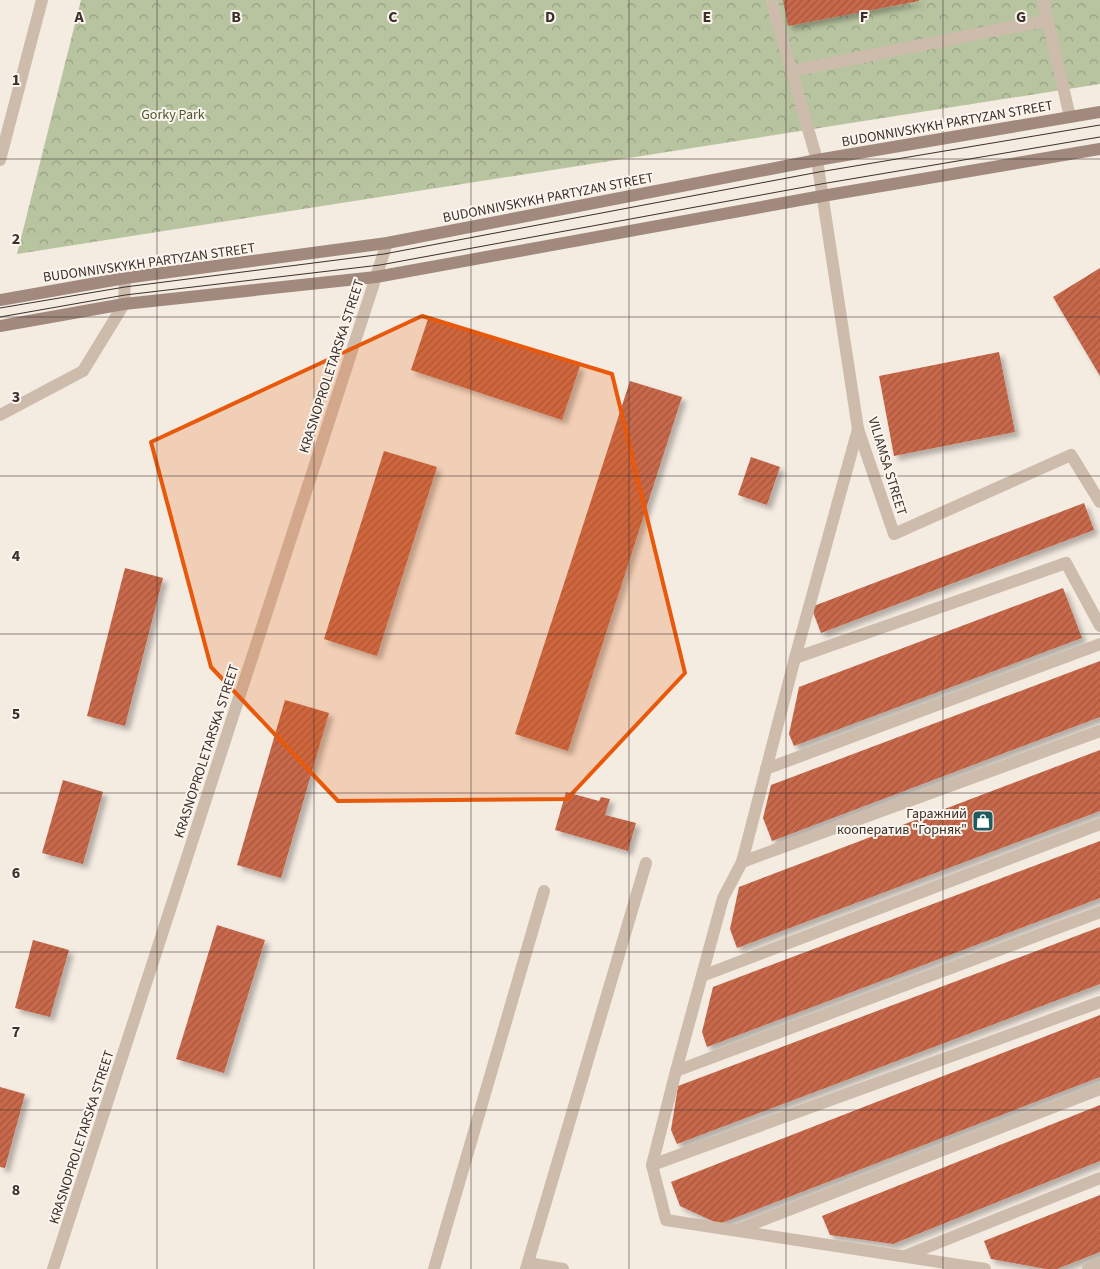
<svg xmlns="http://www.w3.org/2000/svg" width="1100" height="1269" font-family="'Source Sans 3',sans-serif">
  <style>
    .park { fill: url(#park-crowns) }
    .building { fill: url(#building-hatch); filter: url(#shadow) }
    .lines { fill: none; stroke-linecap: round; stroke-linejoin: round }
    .service { stroke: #cdbbac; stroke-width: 12 }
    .minor { stroke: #cdbbac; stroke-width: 12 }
    .secondary { stroke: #a18a7d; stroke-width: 12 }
    .tram { stroke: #3b302b; stroke-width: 1 }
    .marked { fill: #e8590c; fill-opacity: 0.2; stroke: #e8590c; stroke-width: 4; stroke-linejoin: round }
    .grid { fill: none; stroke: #3b302b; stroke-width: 1; stroke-opacity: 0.55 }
    .labels { text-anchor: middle; stroke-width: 4; stroke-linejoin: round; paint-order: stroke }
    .park-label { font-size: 14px; fill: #4a5a2e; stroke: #fbf5ee }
    .street-label { font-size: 14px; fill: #3b302b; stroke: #fbf5ee }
    .poi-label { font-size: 14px; fill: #3b302b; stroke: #fbf5ee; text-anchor: end }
    .grid-label { font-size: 16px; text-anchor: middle; font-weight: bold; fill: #3b302b; stroke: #fbf5ee; stroke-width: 4; stroke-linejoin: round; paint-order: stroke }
  </style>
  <defs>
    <pattern id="park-crowns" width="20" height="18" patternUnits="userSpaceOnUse" patternTransform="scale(1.25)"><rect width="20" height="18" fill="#b8c4a0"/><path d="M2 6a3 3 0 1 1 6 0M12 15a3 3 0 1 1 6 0" fill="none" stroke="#97a083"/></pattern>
    <pattern id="building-hatch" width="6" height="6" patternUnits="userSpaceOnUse" patternTransform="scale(1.25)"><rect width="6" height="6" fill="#c8694b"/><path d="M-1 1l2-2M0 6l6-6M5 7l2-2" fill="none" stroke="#a4573f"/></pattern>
    <filter id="shadow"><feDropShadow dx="4.5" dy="4.5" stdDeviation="2.5" flood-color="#0004"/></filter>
  </defs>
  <rect width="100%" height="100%" fill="#f4ebe1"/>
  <!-- park -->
  <polygon class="park" points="81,0 1100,0 1100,84 17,254"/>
  <!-- building -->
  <g class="building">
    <polygon points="783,0 919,0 919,1 788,26"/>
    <polygon points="1100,268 1100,376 1053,297"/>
    <polygon points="429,316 580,366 562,420 411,370"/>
    <polygon points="999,352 1015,432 894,456 879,376"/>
    <polygon points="630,381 682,397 568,751 515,734"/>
    <polygon points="384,451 437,467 377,656 324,639"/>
    <polygon points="751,457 780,467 767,505 738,495"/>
    <polygon points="1084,503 1094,530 821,633 811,607"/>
    <polygon points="125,568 163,578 125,726 87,716"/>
    <polygon points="1063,588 1082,638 794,746 789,734 799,687"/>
    <polygon points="1100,661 1100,717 772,841 763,818 771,785"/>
    <polygon points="285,700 329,713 281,878 237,865"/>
    <polygon points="1100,750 1100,811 737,948 730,929 739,887"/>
    <polygon points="63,780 103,792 83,864 42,853"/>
    <polygon points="566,792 599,801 601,797 610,799 605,815 636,823 628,851 555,830"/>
    <polygon points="1100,841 1100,898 707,1047 702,1032 713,987"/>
    <polygon points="217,925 265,940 224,1073 176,1059"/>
    <polygon points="1100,927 1100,984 677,1144 671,1130 678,1086"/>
    <polygon points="33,940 69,950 50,1017 15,1008"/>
    <polygon points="1100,1015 1100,1077 719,1224 680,1206 671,1182"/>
    <polygon points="0,1087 25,1094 5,1168 0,1167"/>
    <polygon points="1100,1105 1100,1161 893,1244 830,1235 822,1216"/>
    <polygon points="1100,1195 1100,1252 1057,1269 1046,1269 991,1259 984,1241"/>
  </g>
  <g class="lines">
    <!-- service -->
    <g class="service">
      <polyline points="771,0 817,160"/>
      <polyline points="1043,0 1070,117"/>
      <polyline points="791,71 1048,20"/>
      <polyline points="858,429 795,658 742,862 723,898 676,1071 652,1165 666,1220 985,1269"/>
      <polyline points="795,658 1066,563 1100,626"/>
      <polyline points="766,769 1100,644"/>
      <polyline points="742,862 1100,731"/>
      <polyline points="702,976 1100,824"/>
      <polyline points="676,1071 1100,912"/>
      <polyline points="652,1165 1100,1002"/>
      <polyline points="737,1230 1100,1089"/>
      <polyline points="905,1256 1100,1178"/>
      <polyline points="528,1263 563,1269"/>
      <polyline points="434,1269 544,891"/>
      <polyline points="526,1269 646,863"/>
      <polyline points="1088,1269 1100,1264"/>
    </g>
    <!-- minor -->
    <g class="minor">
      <polyline points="0,160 42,0"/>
      <polyline points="817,160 858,429 894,534 1071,455 1100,502"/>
      <polyline points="0,415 83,371 124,304 125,278"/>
      <polyline points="53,1269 387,243"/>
    </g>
    <!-- secondary -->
    <g class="secondary">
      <polyline points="0,300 125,278 387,243 817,160 1100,112"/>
      <polyline points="0,326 124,304 376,277 822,196 1100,149"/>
    </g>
    <!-- tram -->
    <g class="tram">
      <polyline points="0,308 125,287 384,254 819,172 1100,125"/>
      <polyline points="0,317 125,295 380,265 821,184 1100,137"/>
    </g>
  </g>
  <!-- marked area -->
  <path class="marked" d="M 422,316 L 612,374 L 685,673 L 567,799 L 338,801 L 211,667 L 151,442 Z"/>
  <!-- grid -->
  <path class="grid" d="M 157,0 L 157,1269M 314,0 L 314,1269M 471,0 L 471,1269M 629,0 L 629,1269M 786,0 L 786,1269M 943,0 L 943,1269M 0,159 L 1100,159M 0,317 L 1100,317M 0,476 L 1100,476M 0,634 L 1100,634M 0,793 L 1100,793M 0,952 L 1100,952M 0,1110 L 1100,1110"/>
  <!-- icons -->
  <defs>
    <g id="shop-square" transform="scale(1.125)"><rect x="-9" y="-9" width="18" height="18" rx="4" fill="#1f5a5e" stroke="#fbf5ee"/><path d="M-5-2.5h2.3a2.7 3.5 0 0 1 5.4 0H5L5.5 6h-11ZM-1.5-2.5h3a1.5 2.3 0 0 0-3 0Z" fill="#fff"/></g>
  </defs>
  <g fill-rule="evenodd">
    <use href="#shop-square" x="983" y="821"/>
  </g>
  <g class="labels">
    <!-- park labels -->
    <g class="park-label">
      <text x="173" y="119">Gorky Park</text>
    </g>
    <!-- street labels -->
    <g class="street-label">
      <text transform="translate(947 123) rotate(-10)" y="5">BUDONNIVSKYKH PARTYZAN STREET</text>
      <text transform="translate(548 197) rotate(-11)" y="5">BUDONNIVSKYKH PARTYZAN STREET</text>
      <text transform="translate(149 262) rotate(-8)" y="5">BUDONNIVSKYKH PARTYZAN STREET</text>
      <text transform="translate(331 366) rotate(-72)" y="5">KRASNOPROLETARSKA STREET</text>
      <text transform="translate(888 466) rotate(73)" y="5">VILIAMSA STREET</text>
      <text transform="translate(206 751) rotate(-72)" y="5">KRASNOPROLETARSKA STREET</text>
      <text transform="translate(81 1137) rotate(-72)" y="5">KRASNOPROLETARSKA STREET</text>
    </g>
    <!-- poi labels -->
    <g class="poi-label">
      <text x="967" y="818">Гаражний<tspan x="967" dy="16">кооператив "Горняк"</tspan></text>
    </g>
  </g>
  <g class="grid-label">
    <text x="79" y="22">A</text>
    <text x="236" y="22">B</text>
    <text x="393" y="22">C</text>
    <text x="550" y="22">D</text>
    <text x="707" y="22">E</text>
    <text x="864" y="22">F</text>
    <text x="1021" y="22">G</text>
    <text x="16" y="85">1</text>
    <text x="16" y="244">2</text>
    <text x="16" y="402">3</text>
    <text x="16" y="561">4</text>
    <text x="16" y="719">5</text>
    <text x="16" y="878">6</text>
    <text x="16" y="1037">7</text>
    <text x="16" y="1195">8</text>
  </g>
</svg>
